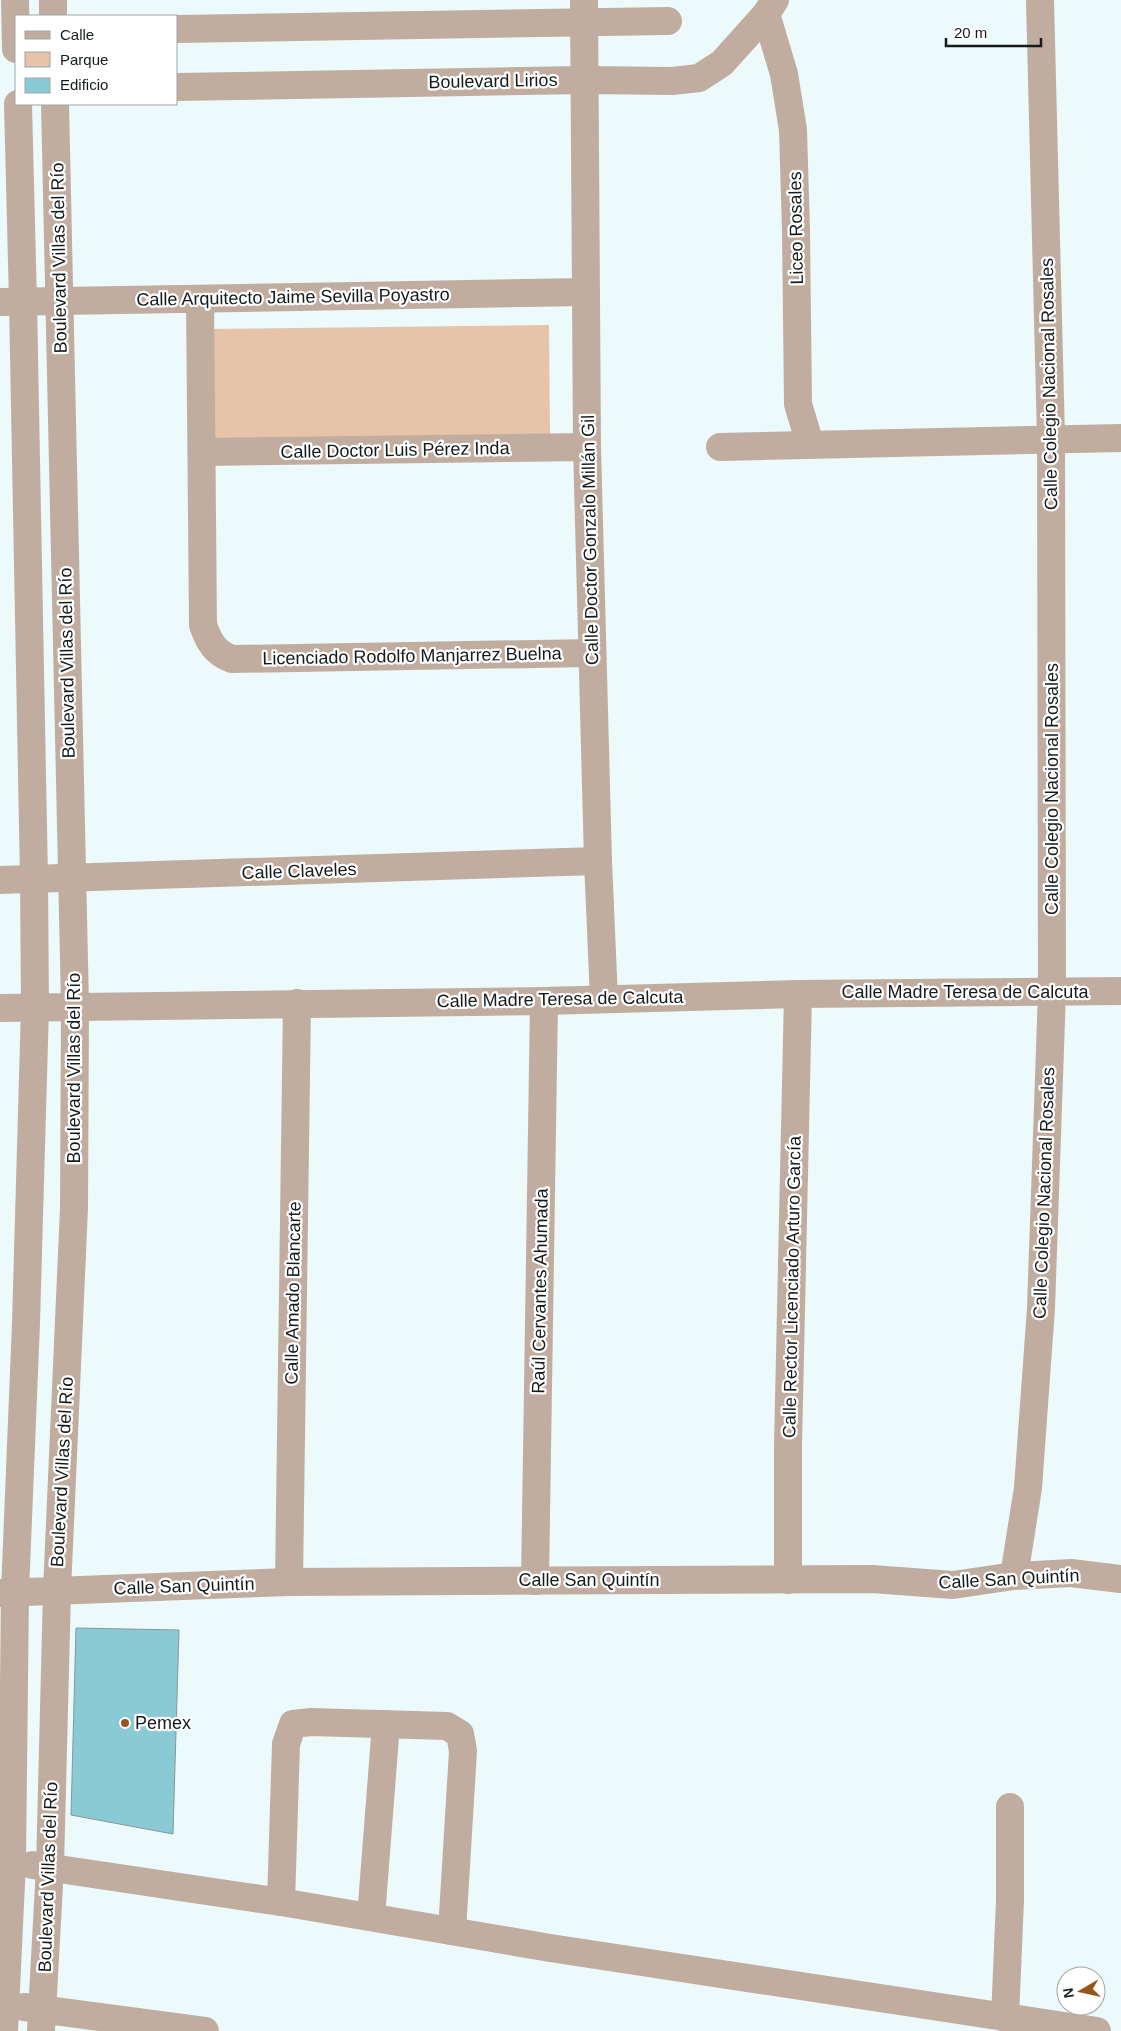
<svg xmlns="http://www.w3.org/2000/svg" width="1121" height="2031" font-family="Helvetica,sans-serif">
  <style>
    .green { fill: #e6c3a9 }
    .building { fill: #8acad5; stroke: #899698 }
    .lines { fill: none; stroke-linecap: round; stroke-linejoin: round }
    .minor { stroke: #c1ad9f; stroke-width: 28 }
    .poi-dot { fill: #95561d; stroke: #fff; stroke-width: 2 }
    .labels { text-anchor: middle; stroke-width: 4.5; stroke-linejoin: round; paint-order: stroke }
    .street-label { font-size: 18px; fill: #151a1b; stroke: #fff }
    .poi-label { font-size: 18px; fill: #151a1b; stroke: #fff; text-anchor: start }
  </style>
  <rect width="100%" height="100%" fill="#ecfafc"/>
  <!-- green -->
  <polygon class="green" points="549,325 550,436 206,441 204,329"/>
  <!-- building -->
  <polygon class="building" points="76,1628 179,1630 173,1834 71,1815"/>
  <g class="lines">
    <!-- minor -->
    <g class="minor">
      <polyline points="15,0 16,49"/>
      <polyline points="53,0 53,16"/>
      <polyline points="584,0 587,447 598,861 604,999"/>
      <polyline points="766,14 784,74 793,130 796,231 798,404 810,444"/>
      <polyline points="176,29 668,21"/>
      <polyline points="176,87 584,80 672,81 699,78 722,63 766,14 775,0"/>
      <path d="M 200,299 L 203,625 C 209,642 215,653 232,659 L 592,653"/>
      <polyline points="0,302 586,292"/>
      <polyline points="720,447 1121,438"/>
      <polyline points="202,452 587,447"/>
      <polyline points="0,880 598,861"/>
      <polyline points="0,1008 544,1001 798,994 1121,991"/>
      <polyline points="1014,1576 1028,1488 1041,1308 1052,991 1051,438 1040,0"/>
      <polyline points="788,1580 788,1445 798,994"/>
      <polyline points="535,1581 544,1001"/>
      <polyline points="289,1582 297,1003"/>
      <polyline points="0,1593 289,1582 872,1579 953,1585 1014,1576 1071,1573 1121,1579"/>
      <polyline points="32,1865 281,1902 550,1948 1097,2031"/>
      <polyline points="281,1902 286,1744 293,1724 311,1722 447,1726 460,1734 463,1751 452,1931"/>
      <polyline points="371,1917 386,1724"/>
      <polyline points="24,2007 205,2031"/>
      <polyline points="1005,2018 1010,1900 1010,1807"/>
      <polyline points="4,2031 12,1862 15,1592 26,1323 35,1007 34,879 23,302 18,104"/>
      <polyline points="41,2031 50,1867 57,1591 74,1208 75,1006 55,104"/>
    </g>
  </g>
  <!-- markers -->
  <circle class="poi-dot" cx="125" cy="1723" r="5"/>
  <g class="labels">
    <!-- street labels -->
    <g class="street-label">
      <text transform="translate(493 81) rotate(-1)" y="6">Boulevard Lirios</text>
      <text transform="translate(796 228) rotate(-91)" y="6">Liceo Rosales</text>
      <text transform="translate(59 258) rotate(-91)" y="6">Boulevard Villas del Río</text>
      <text transform="translate(293 297) rotate(-1)" y="6">Calle Arquitecto Jaime Sevilla Poyastro</text>
      <text transform="translate(1049 384) rotate(-91)" y="6">Calle Colegio Nacional Rosales</text>
      <text transform="translate(395 450) rotate(-1)" y="6">Calle Doctor Luis Pérez Inda</text>
      <text transform="translate(590 540) rotate(-91)" y="6">Calle Doctor Gonzalo Millán Gil</text>
      <text transform="translate(412 656) rotate(-1)" y="6">Licenciado Rodolfo Manjarrez Buelna</text>
      <text transform="translate(67 663) rotate(-91)" y="6">Boulevard Villas del Río</text>
      <text transform="translate(1052 789) rotate(-90)" y="6">Calle Colegio Nacional Rosales</text>
      <text transform="translate(299 871) rotate(-2)" y="6">Calle Claveles</text>
      <text x="965" y="998">Calle Madre Teresa de Calcuta</text>
      <text transform="translate(560 999) rotate(-1)" y="6">Calle Madre Teresa de Calcuta</text>
      <text transform="translate(74 1068) rotate(-90)" y="6">Boulevard Villas del Río</text>
      <text transform="translate(1044 1193) rotate(-88)" y="6">Calle Colegio Nacional Rosales</text>
      <text transform="translate(792 1287) rotate(-89)" y="6">Calle Rector Licenciado Arturo García</text>
      <text transform="translate(540 1291) rotate(-89)" y="6">Raúl Cervantes Ahumada</text>
      <text transform="translate(293 1293) rotate(-89)" y="6">Calle Amado Blancarte</text>
      <text transform="translate(62 1472) rotate(-87)" y="6">Boulevard Villas del Río</text>
      <text transform="translate(1009 1579) rotate(-3)" y="6">Calle San Quintín</text>
      <text x="589" y="1586">Calle San Quintín</text>
      <text transform="translate(184 1586) rotate(-2)" y="6">Calle San Quintín</text>
      <text transform="translate(48 1877) rotate(-88)" y="6">Boulevard Villas del Río</text>
    </g>
    <!-- poi labels -->
    <g class="poi-label">
      <text x="135" y="1729">Pemex</text>
    </g>
  </g>
  <!-- legend -->
  <rect x="15" y="15" width="162" height="90" fill="#ffffff" stroke="#a1a3a4"/>
  <rect x="25" y="31" width="25" height="8" fill="#c1ad9f" stroke="#a1a3a4"/>
  <text x="60" y="40" font-size="15" fill="#151a1b">Calle</text>
  <rect x="25" y="52" width="25" height="15" fill="#e6c3a9" stroke="#a1a3a4"/>
  <text x="60" y="65" font-size="15" fill="#151a1b">Parque</text>
  <rect x="25" y="78" width="25" height="15" fill="#8acad5" stroke="#a1a3a4"/>
  <text x="60" y="90" font-size="15" fill="#151a1b">Edificio</text>
  <!-- north arrow -->
  <g transform="translate(1081 1991) rotate(261)"><circle r="24" fill="#ffffff" stroke="#a1a3a4"/>
  <path d="M0-4L9 19L0 12L-9 19Z" fill="#95561d"/>
  <text y="-8" font-size="14" font-weight="bold" text-anchor="middle" fill="#151a1b">N</text>
  </g>
  <!-- scale -->
  <path d="M946 38v8h95v-8" fill="none" stroke="#151a1b" stroke-width="2.5"/>
  <text x="954" y="38" font-size="15" fill="#151a1b" stroke="#ffffff" stroke-width="4" paint-order="stroke">20 m</text>
</svg>
